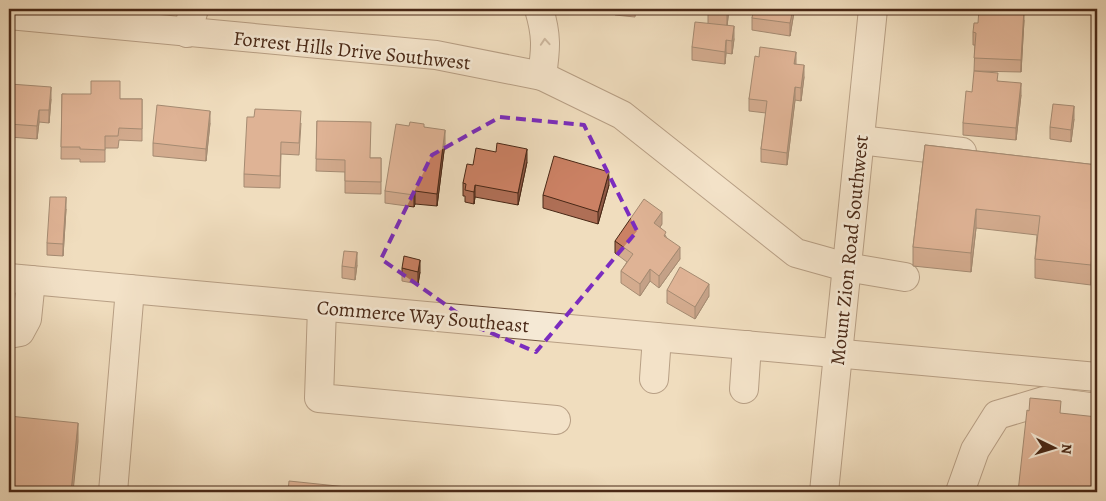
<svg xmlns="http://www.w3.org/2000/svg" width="1106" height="501" font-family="Alegreya,serif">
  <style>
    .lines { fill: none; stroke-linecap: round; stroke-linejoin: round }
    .minor-casing { stroke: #735540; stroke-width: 30 }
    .minor { stroke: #f5e9d5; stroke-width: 28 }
    .wall { fill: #af6f56; stroke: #492816 }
    .shaded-wall { fill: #8e5a46; stroke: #492816 }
    .building { fill: #cb8164; stroke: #492816 }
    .oneway { stroke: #9f8876 }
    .marked { fill: none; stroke: #7b2cbf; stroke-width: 4; stroke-dasharray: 10 6; stroke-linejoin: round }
    .labels { text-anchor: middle; stroke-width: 5; stroke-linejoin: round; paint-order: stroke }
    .street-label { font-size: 20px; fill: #492816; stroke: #f5e9d5 }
  </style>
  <rect width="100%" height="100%" fill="#f0ddbe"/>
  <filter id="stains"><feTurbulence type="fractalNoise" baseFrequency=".004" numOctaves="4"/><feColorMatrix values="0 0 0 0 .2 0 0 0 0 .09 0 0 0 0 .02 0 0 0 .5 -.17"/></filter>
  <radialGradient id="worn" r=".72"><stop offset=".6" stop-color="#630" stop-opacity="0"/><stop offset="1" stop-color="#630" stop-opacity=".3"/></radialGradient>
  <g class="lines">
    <!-- minor casing -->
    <g class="minor-casing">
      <g id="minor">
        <path d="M 539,9 C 547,36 546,48 542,76"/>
        <polyline points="9,15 436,55 542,76 622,115 796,253 846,267 905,277"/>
        <polyline points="187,33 194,9"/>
        <polyline points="860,140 962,152"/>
        <polyline points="9,278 1097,377"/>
        <polyline points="322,307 319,398 556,420"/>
        <polyline points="9,334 20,332 27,319 31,280"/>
        <polyline points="654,379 657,337"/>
        <polyline points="744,389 747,345"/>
        <polyline points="113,492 130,289"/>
        <polyline points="824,492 873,9"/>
        <polyline points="960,492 975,450 997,415 1044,401 1097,408"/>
      </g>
    </g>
    <!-- minor -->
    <use href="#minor" class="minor"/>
  </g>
  <!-- wall -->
  <g class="wall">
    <polygon points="615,9 636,9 635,17 615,15"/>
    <polygon points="708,9 729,9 727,26 734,39 732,54 726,53 725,64 692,60 692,47 708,23"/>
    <polygon points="754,9 800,9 799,13 794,12 790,36 752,30 752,18"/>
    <polygon points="1024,20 1021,72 974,71 975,45 973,45 973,32"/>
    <polygon points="759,57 796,64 804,77 801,101 795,100 787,165 761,162 761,149 766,113 749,111 749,99"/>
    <polygon points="9,75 11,84 51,99 49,123 39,122 37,139 9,137"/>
    <polygon points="998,81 1021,95 1016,140 963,135 963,123 972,92"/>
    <polygon points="62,94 120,99 142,99 142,141 119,140 118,148 105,148 105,162 80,162 80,159 61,159"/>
    <polygon points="1074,119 1071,142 1050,139 1050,127"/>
    <polygon points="317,121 370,158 381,158 381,194 345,193 345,172 316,171"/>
    <polygon points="210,123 206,161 153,156 153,143"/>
    <polygon points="301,123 299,155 281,154 280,188 244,187 244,174"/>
    <polygon points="409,126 424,127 445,143 437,206 415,204 414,207 385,203 385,191"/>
    <polygon points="925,145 1097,165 1091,285 1035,278 1035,259 1037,235 976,228 971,272 913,266 913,247"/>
    <polygon points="527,162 518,205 475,197 474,204 465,202 465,196 463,196 463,183 473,165"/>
    <polygon points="609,185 598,224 543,208 543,195"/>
    <polygon points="66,209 63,256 47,255 47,243"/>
    <polygon points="662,224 660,227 680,259 659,288 650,281 640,296 621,283 621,271 627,262 615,253 615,241"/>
    <polygon points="357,265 355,280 342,278 342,266"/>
    <polygon points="402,268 420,272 418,284 402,281"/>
    <polygon points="667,290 709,296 695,319 667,303"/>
  </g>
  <!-- shaded-wall -->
  <g class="shaded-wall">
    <polygon points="727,9 729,9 727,26"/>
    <polygon points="793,9 794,9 794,12 790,36 790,23"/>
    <polygon points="1024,9 1024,20 1021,72 1021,60"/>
    <polygon points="734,26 734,39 732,54 732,41"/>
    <polygon points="726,40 726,53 725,64 725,52"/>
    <polygon points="796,52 796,64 794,64"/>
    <polygon points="804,65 804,77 801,101 801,88"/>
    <polygon points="1021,83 1021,95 1016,140 1016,128"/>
    <polygon points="51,87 51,99 49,123 49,110"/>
    <polygon points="795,87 795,100 787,165 787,153"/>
    <polygon points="1074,106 1074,119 1071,142 1071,130"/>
    <polygon points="39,110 39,122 37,139 37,126"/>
    <polygon points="210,111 210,123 206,161 206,149"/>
    <polygon points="445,130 445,143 437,206 437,194"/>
    <polygon points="527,149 527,162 518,205 518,193"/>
    <polygon points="609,172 609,185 598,224 598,212"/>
    <polygon points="475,185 475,197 474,204 474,192"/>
    <polygon points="415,191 415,204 414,207 414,195"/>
    <polygon points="66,197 66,209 63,256 63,244"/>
    <polygon points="976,209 976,228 971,272 971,253"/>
    <polygon points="662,212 662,224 654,235 654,223"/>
    <polygon points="1097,212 1097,231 1091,285 1091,265"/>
    <polygon points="680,247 680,259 659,288 659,276"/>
    <polygon points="357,252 357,265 355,280 355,268"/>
    <polygon points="420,260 420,272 418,284 418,272"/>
    <polygon points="650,269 650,281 640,296 640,284"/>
    <polygon points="709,284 709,296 695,319 695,307"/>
    <polygon points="78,423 78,442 73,492 71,492"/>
  </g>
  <!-- building -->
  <g class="building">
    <polygon points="708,9 727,9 727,14 708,12"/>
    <polygon points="754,9 793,9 790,23 752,18"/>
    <polygon points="979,9 1024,9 1021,60 974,58 976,33 973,32 974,23 978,23"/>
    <polygon points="695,22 734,26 732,41 726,40 725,52 692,47"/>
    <polygon points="760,47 796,52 794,64 804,65 801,88 795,87 787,153 761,149 767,101 749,99 755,56 759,57"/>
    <polygon points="974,71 998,73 997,81 1021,83 1016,128 963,123 966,91 972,92"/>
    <polygon points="9,75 11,76 10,84 51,87 49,110 39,110 37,126 9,124"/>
    <polygon points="91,81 120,81 120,99 142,99 142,129 119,128 118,136 105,136 105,150 80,149 80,147 61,147 62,94 91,94"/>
    <polygon points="1053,104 1074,106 1071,130 1050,127"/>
    <polygon points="157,105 210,111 206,149 153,143"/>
    <polygon points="255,109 301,111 299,143 281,142 280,176 244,174 247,117 254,117"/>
    <polygon points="317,121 371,122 370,158 381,158 381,182 345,181 345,160 316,159"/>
    <polygon points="410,122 424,124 424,127 445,130 437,194 415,191 414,195 385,191 396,124 409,126"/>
    <polygon points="497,143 527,149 518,193 475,185 474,192 465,190 466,184 463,183 467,164 473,165 476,148 496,152"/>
    <polygon points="925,145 1097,165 1097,212 1091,265 1035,259 1040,216 976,209 971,253 913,247"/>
    <polygon points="554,156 609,172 598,212 543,195"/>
    <polygon points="50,197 66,197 63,244 47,243"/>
    <polygon points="644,199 662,212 654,223 666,232 664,236 680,247 659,276 650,269 640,284 621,271 633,254 615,241"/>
    <polygon points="344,251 357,252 355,268 342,266"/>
    <polygon points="404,256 420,260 418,272 402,268"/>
    <polygon points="680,267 709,284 695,307 667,290"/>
    <polygon points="1030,398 1061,401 1060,413 1097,417 1097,489 1096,492 1018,492 1027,410 1029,411"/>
    <polygon points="9,416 78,423 71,492 9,492"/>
    <polygon points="289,481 395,492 288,492"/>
  </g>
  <!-- one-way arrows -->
  <defs><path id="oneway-chevron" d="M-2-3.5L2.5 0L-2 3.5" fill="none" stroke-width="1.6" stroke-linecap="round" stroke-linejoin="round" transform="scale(1.25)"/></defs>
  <use class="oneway" href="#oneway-chevron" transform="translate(545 42) rotate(-94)"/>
  <!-- marked area -->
  <path d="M0 0H1106V501H0ZM 500,117 L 584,125 L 637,231 L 536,352 L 477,327 L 381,259 L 432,155 Z" fill="#f0ddbe" fill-opacity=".55" fill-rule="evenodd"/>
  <path class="marked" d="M 500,117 L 584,125 L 637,231 L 536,352 L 477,327 L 381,259 L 432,155 Z"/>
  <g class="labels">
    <!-- street labels -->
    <g class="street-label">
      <text transform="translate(352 50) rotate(6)" y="7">Forrest Hills Drive Southwest</text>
      <text transform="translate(849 250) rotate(-84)" y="7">Mount Zion Road Southwest</text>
      <text transform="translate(423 316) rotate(5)" y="7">Commerce Way Southeast</text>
    </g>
  </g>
  <!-- margin -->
  <rect width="1106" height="501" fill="none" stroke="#f0ddbe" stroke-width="30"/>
  <rect x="10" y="10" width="1086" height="481" fill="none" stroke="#492816" stroke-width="2.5"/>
  <rect x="15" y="15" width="1076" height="471" fill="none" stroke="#492816"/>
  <!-- north arrow -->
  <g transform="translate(1054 448) rotate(95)" stroke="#f5e9d5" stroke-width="4" paint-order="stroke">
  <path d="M0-4L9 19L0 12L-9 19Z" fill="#492816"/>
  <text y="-8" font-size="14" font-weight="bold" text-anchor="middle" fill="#492816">N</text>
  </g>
  <rect width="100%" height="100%" filter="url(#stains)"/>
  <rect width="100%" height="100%" fill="url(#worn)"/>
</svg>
